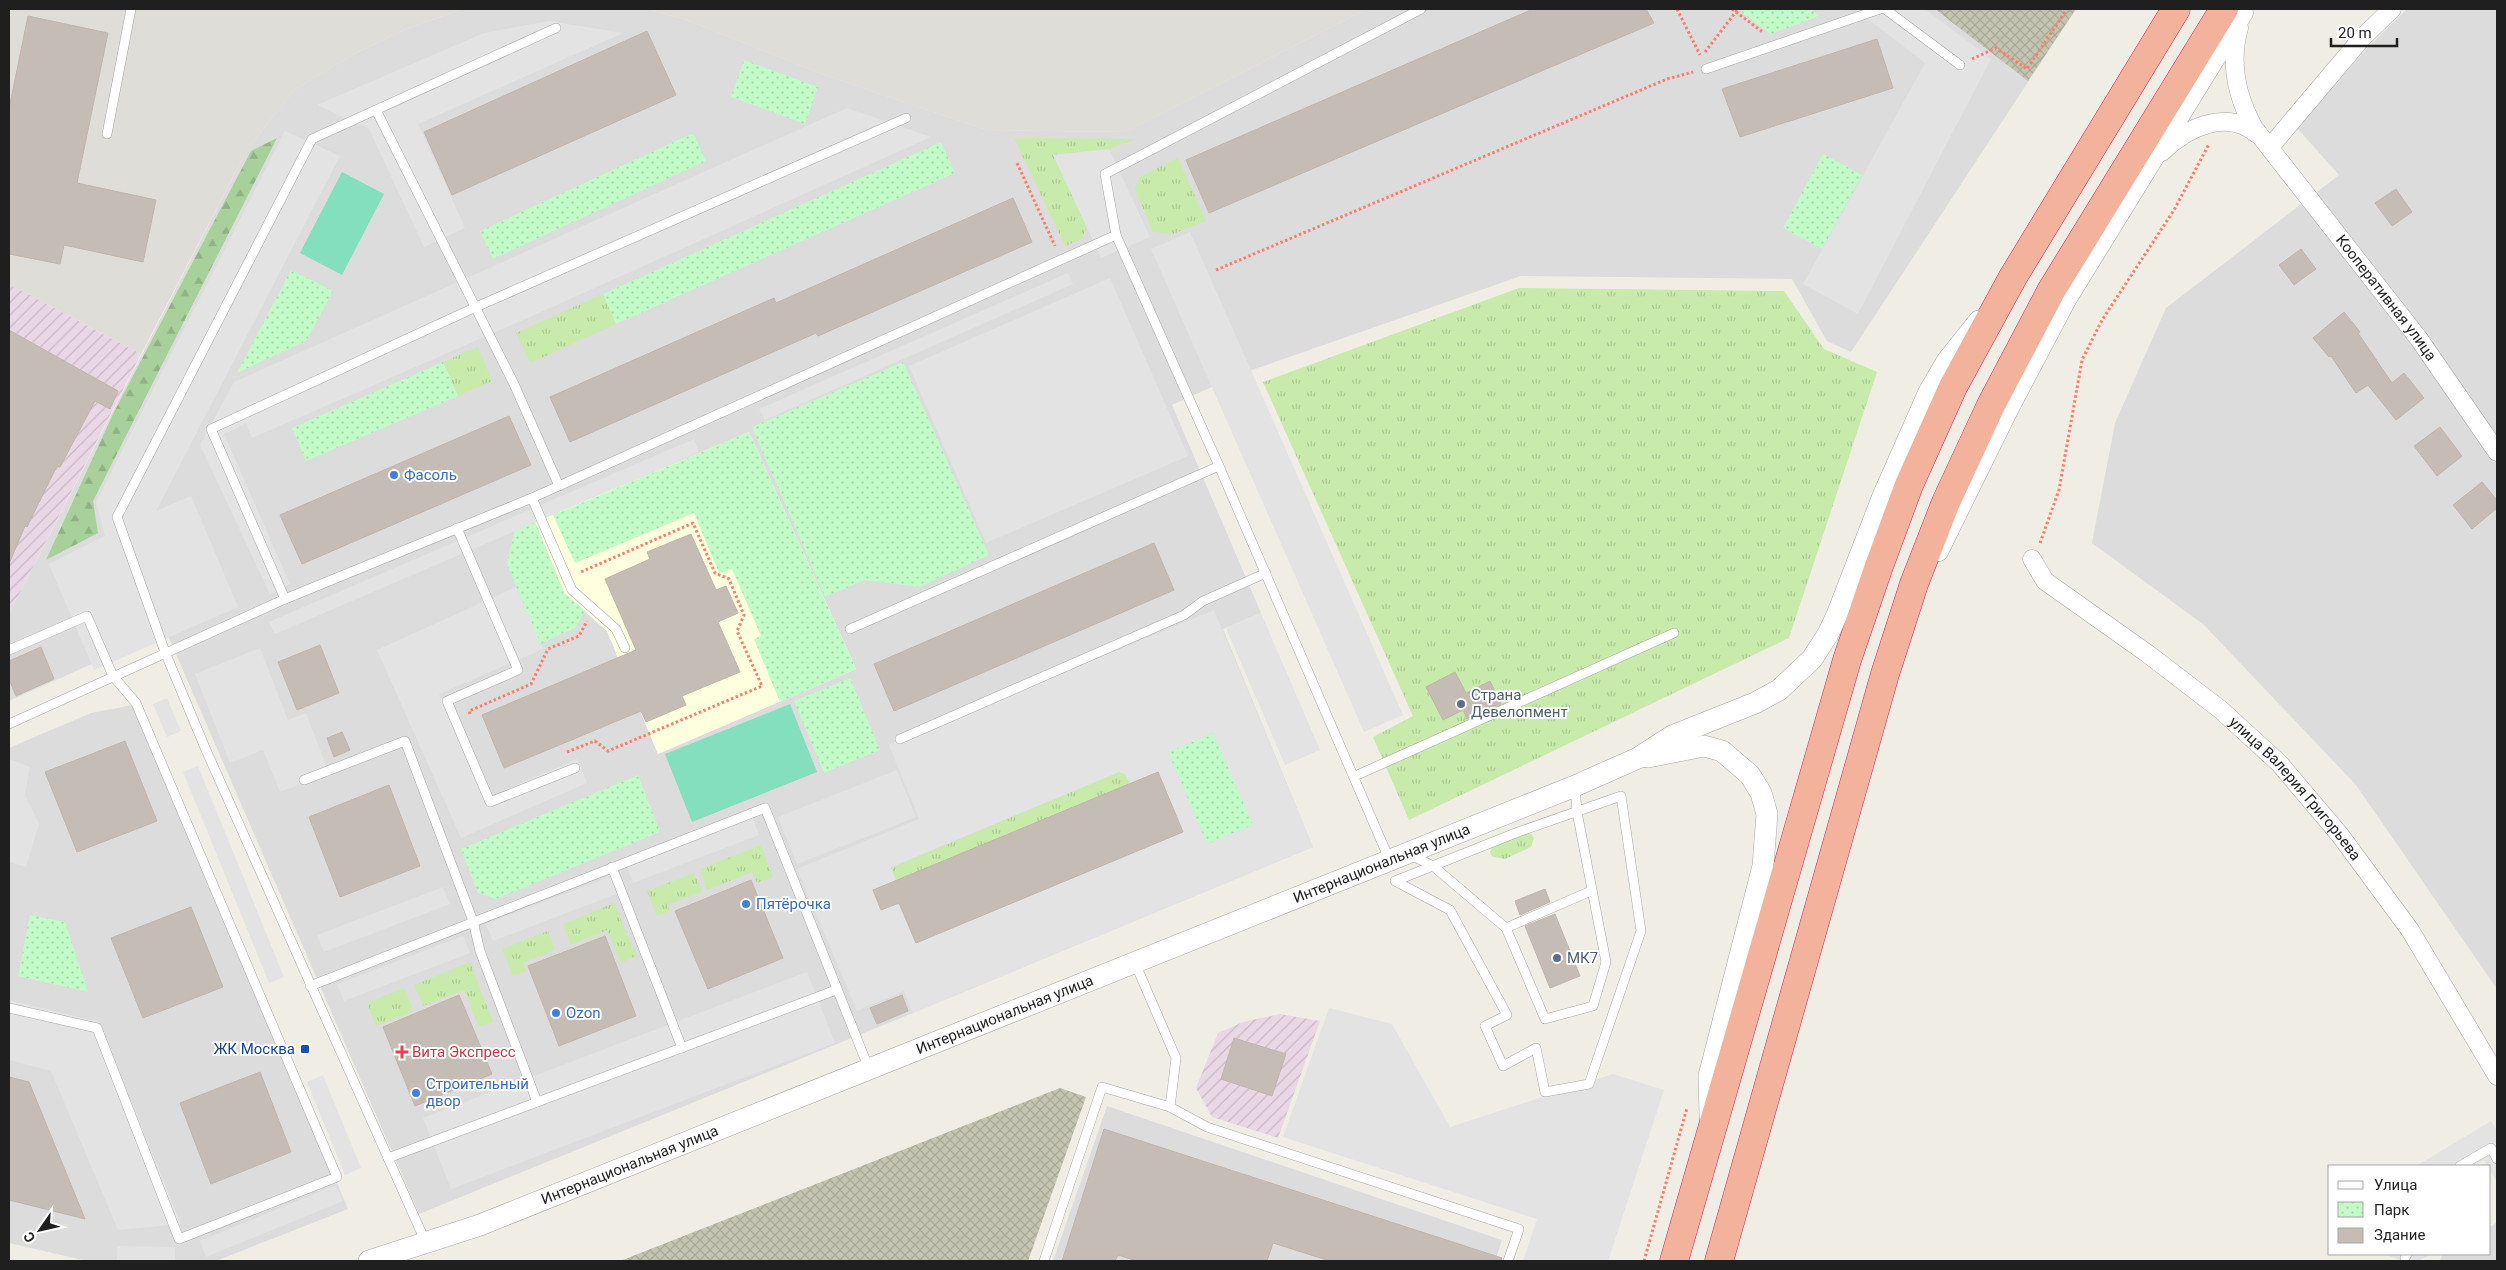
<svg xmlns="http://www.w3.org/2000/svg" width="2506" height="1270" font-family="Roboto,sans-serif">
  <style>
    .residential { fill: #dddcdc; fill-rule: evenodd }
    .industrial { fill: url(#industrial-furrows) }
    .education { fill: #feffdf }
    .airport { fill: #dfddd7 }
    .construction { fill: url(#construction-cross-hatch) }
    .grass { fill: url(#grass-tufts) }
    .forest { fill: url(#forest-firs) }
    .park { fill: url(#park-dots) }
    .pitch { fill: #83dfbe }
    .parking { fill: #e3e3e3; fill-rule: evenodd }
    .building { fill: #c5bcb5; stroke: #c2b4a8 }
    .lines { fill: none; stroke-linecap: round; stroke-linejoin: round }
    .service-casing { stroke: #a6a6a6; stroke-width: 10 }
    .minor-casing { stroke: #a6a6a6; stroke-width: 19 }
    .tertiary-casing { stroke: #a6a6a6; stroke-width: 22 }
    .trunk-casing { stroke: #dc245e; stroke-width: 29 }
    .path { stroke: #fb7e6c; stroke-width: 3; stroke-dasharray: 2.5 2.5; stroke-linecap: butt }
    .service { stroke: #fff; stroke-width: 9 }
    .minor { stroke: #fff; stroke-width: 18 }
    .tertiary { stroke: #fff; stroke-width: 21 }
    .trunk { stroke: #f2b29c; stroke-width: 28 }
    .shop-dot { fill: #3f7fe0; stroke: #fff; stroke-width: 2 }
    .service-dot { fill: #5c6f8a; stroke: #fff; stroke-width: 2 }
    .transit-dot { fill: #1a4fb4; stroke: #fff; stroke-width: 2 }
    .health-dot { fill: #e0444e; stroke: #fff; stroke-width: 2 }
    .labels { text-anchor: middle; stroke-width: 4; stroke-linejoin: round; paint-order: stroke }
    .street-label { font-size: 15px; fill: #1f1f1f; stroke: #fff }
    .shop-label { font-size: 15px; fill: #366cbe; stroke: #fff; text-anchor: start }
    .service-label { font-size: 15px; fill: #4e5e75; stroke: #fff; text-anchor: start }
    .transit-label { font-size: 15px; fill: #164399; stroke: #fff; text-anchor: end }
    .health-label { font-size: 15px; fill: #be3a42; stroke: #fff; text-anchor: start }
  </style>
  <defs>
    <pattern id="industrial-furrows" width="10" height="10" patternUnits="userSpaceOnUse" patternTransform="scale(1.25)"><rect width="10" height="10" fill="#e9d7e5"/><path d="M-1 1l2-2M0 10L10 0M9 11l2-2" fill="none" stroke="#c7b8c4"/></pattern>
    <pattern id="construction-cross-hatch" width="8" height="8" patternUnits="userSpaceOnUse" patternTransform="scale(1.25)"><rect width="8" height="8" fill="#c4c5b1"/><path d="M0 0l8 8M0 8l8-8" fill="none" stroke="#a8a998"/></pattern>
    <pattern id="grass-tufts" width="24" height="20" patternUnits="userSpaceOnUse" patternTransform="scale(1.25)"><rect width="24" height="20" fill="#c8eaab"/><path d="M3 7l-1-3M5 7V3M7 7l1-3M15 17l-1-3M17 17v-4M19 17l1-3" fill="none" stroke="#abc893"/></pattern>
    <pattern id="forest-firs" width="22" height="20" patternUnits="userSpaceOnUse" patternTransform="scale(1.25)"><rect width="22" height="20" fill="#a8d09a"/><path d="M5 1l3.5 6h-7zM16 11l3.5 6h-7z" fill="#90b284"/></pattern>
    <pattern id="park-dots" width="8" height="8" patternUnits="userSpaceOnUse" patternTransform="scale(1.25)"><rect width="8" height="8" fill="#c2fac8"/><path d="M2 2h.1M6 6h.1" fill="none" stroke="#a6d6ab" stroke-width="1.8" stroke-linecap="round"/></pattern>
  </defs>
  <rect width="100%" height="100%" fill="#f0ede5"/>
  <!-- residential -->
  <g class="residential">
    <path d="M 462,9 L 647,9 L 687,20 L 827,76 L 987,130 L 1125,132 L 1367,9 L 2076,9 L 1851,352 L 1827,341 L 1792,279 L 1521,276 L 1238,375 L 1172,405 L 1261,613 L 1223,629 L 1313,847 L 913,1013 L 419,1214 L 166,631 L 9,701 L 9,614 L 247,150 L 294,90 L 356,53 L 404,30 ZM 749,432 L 856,669 L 658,754 L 607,631 L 564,593 Z"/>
    <polygon points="2407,9 2497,9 2497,989 2356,785 2204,625 2092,543 2115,423 2166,308 2339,175 2297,128 2369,46"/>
    <polygon points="133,705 348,1209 216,1261 87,1261 9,1243 9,748 91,713"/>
    <polygon points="1107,1106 1502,1240 1495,1261 1053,1261"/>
    <polygon points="2497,1222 2497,1261 2440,1261 2443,1254 2490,1254 2490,1227"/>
  </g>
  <!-- industrial -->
  <g class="industrial">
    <polygon points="9,284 141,354 9,614"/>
    <polygon points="1280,1014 1320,1021 1278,1138 1212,1117 1196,1088 1218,1033 1243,1022"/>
  </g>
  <!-- education -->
  <polygon class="education" points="749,432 856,669 658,754 607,631 564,593 535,522"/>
  <!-- airport -->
  <g class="airport">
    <polygon points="9,9 462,9 404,30 356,53 294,90 247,150 141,354 9,284"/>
    <polygon points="647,9 1367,9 1125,132 987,130 827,76 687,20"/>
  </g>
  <!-- construction -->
  <g class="construction">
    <polygon points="1935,9 2076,9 2028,81"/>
    <polygon points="1060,1088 1086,1097 1028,1261 620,1261"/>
  </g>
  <!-- grass -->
  <g class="grass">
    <polygon points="1014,138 1137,139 1109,149 1054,155 1087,227 1082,239 1065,246"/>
    <polygon points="1178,158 1206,221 1173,234 1153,232 1135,189 1139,177"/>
    <polygon points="1519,288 1784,291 1824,349 1877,372 1789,638 1409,820 1373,737 1413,716 1263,382"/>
    <polygon points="603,294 616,324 530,363 516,333"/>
    <polygon points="478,347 492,381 458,396 443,362"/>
    <polygon points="1119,772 1125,774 1130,784 896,881 891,868"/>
    <path d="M 1525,832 L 1531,834 L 1534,838 L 1531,847 L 1505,859 L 1493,857 L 1490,853 C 1492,838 1512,836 1525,832 Z"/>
    <polygon points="761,845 773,877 757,883 752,872 707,890 700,869"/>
    <polygon points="694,873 702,892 667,905 670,911 657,916 647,891"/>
    <polygon points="614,903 636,956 621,963 607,930 571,945 563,924"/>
    <polygon points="548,931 555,950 523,963 526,971 513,976 502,949"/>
    <polygon points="470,962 493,1022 479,1027 464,990 423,1006 414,985"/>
    <polygon points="404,988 413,1011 376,1026 367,1003"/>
  </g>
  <!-- forest -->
  <polygon class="forest" points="277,138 93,501 98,533 46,560 113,414 251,151"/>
  <!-- park -->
  <g class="park">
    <polygon points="1745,9 1810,9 1819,16 1771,34 1742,13"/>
    <polygon points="744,60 818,87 805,124 731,97"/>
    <polygon points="693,133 706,161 493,259 480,231"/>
    <polygon points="941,142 955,173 616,324 603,294"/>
    <polygon points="1823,154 1862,175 1822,249 1783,228"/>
    <polygon points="291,270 333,291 306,341 237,373"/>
    <polygon points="443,362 458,396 306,461 292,428"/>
    <polygon points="903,362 989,555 920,587 865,580 825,597 752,427"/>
    <polygon points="749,432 856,669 780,702 754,639 761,636 732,569 719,573 694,513 575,563 553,515"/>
    <polygon points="535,522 564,593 585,611 575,628 540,644 507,564 514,531"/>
    <polygon points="850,678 880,750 824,773 794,701"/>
    <polygon points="1214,733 1253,825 1207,844 1168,752"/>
    <polygon points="638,775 660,832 496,899 478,893 461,849"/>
    <polygon points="30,915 65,922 88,992 18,976"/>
  </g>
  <!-- pitch -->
  <g class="pitch">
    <polygon points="342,172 384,194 342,275 300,253"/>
    <polygon points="790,704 817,772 692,822 665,754"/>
  </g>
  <!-- parking -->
  <g class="parking">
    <polygon points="1855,9 1925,9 1991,59 1858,314 1803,284 1925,63"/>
    <polygon points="549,21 623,33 418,124 465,228 424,247 369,129 317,105 484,33"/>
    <polygon points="847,108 931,137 512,325 252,438 246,423 224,434 290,584 270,594 200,445 234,382"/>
    <polygon points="285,131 340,156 156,511 191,496 238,607 94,670 49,564 105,536 96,502"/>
    <polygon points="1109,149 1150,237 1101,258 1053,155"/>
    <polygon points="1190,232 1403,715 1364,732 1151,249"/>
    <polygon points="1068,273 1073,284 765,420 759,409"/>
    <polygon points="1110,278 1188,456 986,543 909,366"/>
    <polygon points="694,439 699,452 275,634 269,622"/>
    <polygon points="516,587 543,649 439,694 484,799 577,759 587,783 461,838 377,650"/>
    <path d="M 1214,610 L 1313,847 L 913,1013 L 904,991 L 857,1011 L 797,869 L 919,819 L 889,745 ZM 1213,733 L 1253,825 L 1207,844 L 1168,752 ZM 1119,772 L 1125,774 L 1130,784 L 1158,772 L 1183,832 L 916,943 L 899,903 L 881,910 L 873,891 L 896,881 L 891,867 Z"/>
    <polygon points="1261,613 1320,750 1285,765 1226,628"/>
    <polygon points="260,648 288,720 306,713 329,773 280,792 263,750 230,763 195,674"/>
    <polygon points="167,698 181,731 167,737 153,704"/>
    <polygon points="9,759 30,767 25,795 39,824 26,867 9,862"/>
    <polygon points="198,766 284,977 269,983 183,772"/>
    <polygon points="897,770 916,817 797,864 778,817"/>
    <polygon points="753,818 759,835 633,883 627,866"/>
    <polygon points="612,876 619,893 493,941 486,924"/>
    <polygon points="443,887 450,904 324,952 317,935"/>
    <polygon points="463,936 470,953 344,1001 337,984"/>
    <polygon points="807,972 835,1043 451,1189 423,1118"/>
    <polygon points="9,1000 99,1022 181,1224 118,1230 51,1071 9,1060"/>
    <polygon points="1329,1008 1392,1024 1450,1127 1613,1074 1664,1090 1608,1261 1523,1261 1537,1219 1283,1137"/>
    <polygon points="323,1075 361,1168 345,1175 307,1082"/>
    <polygon points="2491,1121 2497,1131 2497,1182 2484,1160 2474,1166 2416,1166"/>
    <polygon points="336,1185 343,1201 206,1257 200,1241"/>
    <polygon points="117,1246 175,1247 175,1261 117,1261"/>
    <polygon points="2383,1254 2431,1254 2419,1261 2403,1261"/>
  </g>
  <!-- building -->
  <g class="building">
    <polygon points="1533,9 1646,9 1654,23 1209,213 1186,160"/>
    <polygon points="28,16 108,33 77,183 156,200 143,262 64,245 60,264 9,254 9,109"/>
    <polygon points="647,31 676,95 452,195 424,132"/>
    <polygon points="1877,39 1893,88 1740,137 1722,89"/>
    <polygon points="2396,189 2412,212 2392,226 2375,203"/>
    <polygon points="1013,198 1032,242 818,336 816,333 570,442 550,397 774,298 776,303"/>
    <polygon points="2301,249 2316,269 2294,285 2279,265"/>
    <polygon points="2344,312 2360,332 2358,333 2392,383 2404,373 2424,398 2396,420 2368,385 2356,393 2331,356 2329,357 2313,338"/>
    <polygon points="9,330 118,391 110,409 95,401 60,467 57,466 27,527 25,526 9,564"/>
    <polygon points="509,416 531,465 302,564 280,515"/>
    <polygon points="2440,427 2462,456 2437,476 2414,446"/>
    <polygon points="2482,482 2497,500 2497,508 2472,529 2453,505"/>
    <polygon points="691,534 716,590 726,586 738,613 718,622 740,672 682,696 686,705 646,722 641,711 504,768 482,715 636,650 605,579 650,559 647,552"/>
    <polygon points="1154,543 1174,590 894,711 874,664"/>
    <polygon points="320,645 339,693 297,710 278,662"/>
    <polygon points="41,647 54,679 16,696 9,679 9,661"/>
    <polygon points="1455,672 1466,693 1490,681 1501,704 1467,719 1463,710 1443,720 1426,687"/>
    <polygon points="342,732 350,750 334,757 327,738"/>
    <polygon points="125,741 157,821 77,852 45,772"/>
    <polygon points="1158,772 1183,832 916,943 899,903 881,910 873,890"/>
    <polygon points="389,785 420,866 340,897 309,817"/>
    <polygon points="751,880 783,958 708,989 675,911"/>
    <polygon points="1545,889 1550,902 1520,915 1515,901"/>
    <polygon points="191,907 223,987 143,1018 111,938"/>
    <polygon points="1555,914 1580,976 1550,988 1525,926"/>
    <polygon points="605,936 636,1016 559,1046 528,966"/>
    <polygon points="459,995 492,1074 415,1106 383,1027"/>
    <polygon points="902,995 908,1011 877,1024 870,1008"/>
    <polygon points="1234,1038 1286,1054 1272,1096 1221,1079"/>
    <polygon points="260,1072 291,1152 211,1184 180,1103"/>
    <polygon points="9,1077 29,1082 85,1219 9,1200"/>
    <polygon points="1104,1129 1502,1258 1501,1261 1330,1261 1273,1243 1267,1261 1137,1261 1118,1255 1115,1261 1062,1261"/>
  </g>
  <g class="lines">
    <!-- service casing -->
    <g class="service-casing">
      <g id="service">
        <polyline points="1885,9 1960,65"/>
        <polyline points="1706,69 1880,9"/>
        <polyline points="376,110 514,384 559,486"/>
        <polyline points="107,134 131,9"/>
        <polyline points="532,498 572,590 616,629 625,648"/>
        <polyline points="457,528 518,670 447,701 490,802 575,768"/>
        <polyline points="285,599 211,429 476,307 906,118"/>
        <polyline points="850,629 1219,466"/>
        <polyline points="9,650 87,616 113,676 136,703 337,1177 179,1239 97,1028 9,1008"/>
        <polyline points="9,724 285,599 532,498 1116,235"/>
        <polyline points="900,739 1184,615 1203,601 1266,573"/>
        <polyline points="1355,776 1674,633"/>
        <polyline points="304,780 405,741 473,921 480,951 537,1102"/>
        <polygon points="1621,796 1641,931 1589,1084 1545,1092 1536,1048 1503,1066 1485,1026 1507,1015 1450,910 1395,881 1518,832"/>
        <polyline points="1411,855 1433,866 1506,928 1591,891"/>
        <polyline points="1390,861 1219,466 1116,235 1105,174 1421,9"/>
        <polyline points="612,867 682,1048"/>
        <polyline points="1506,928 1545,1019 1593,1006 1606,962 1577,812 1575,786"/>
        <polyline points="310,986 765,808 869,1069"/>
        <polyline points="1170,1107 1207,1127 1519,1229 1508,1261"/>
        <polyline points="388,1158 836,990"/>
        <polyline points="2460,1166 2491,1148 2497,1159"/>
        <polyline points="426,1243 206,750 165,652 117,517 312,139 556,28"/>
        <polyline points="2405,1258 2407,1254"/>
        <polyline points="1044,1261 1102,1087 1170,1107 1176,1058 1135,963"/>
      </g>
    </g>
    <!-- minor casing -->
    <g class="minor-casing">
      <g id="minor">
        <path id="s1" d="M 2239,28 C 2229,63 2237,97 2254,128 L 2419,339 L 2497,452"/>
        <polyline points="2270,147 2362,38 2392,9"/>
        <path d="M 2162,152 C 2186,128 2227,108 2257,134"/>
        <polyline points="1939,552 2009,410 2067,300 2244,13"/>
        <path id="s2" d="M 2032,559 L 2045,581 L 2148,654 L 2221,710 L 2279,763 L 2340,835 L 2410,930 L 2497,1076"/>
      </g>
    </g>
    <!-- tertiary casing -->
    <g class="tertiary-casing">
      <g id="tertiary">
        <polyline points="1648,757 1704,746 1722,751 1750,775 1761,793 1767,814 1763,866 1709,1076 1710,1116"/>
        <path id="s3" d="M 369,1261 L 480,1225 L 1575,786 L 1638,758 L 1672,736 L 1755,703 L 1779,690 L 1812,659 L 1828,634 L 1837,615 L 1883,496 L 1929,392 L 1947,361 L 1979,321"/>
      </g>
    </g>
    <!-- trunk casing -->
    <g class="trunk-casing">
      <g id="trunk">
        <polyline points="1674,1261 1847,660 1878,569 1909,485 1953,387 2013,277 2176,9"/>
        <polyline points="1719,1261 1885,674 1914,584 1946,502 1991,405 2051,291 2224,9"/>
      </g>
    </g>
    <!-- path -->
    <g class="path">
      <polyline points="1677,9 1700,55"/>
      <polyline points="1732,9 1764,33"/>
      <polyline points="1705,52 1738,9"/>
      <polyline points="1972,59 1996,48 2027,69 2067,9"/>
      <polyline points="1017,163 1055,246"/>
      <polyline points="1216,270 1667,79 1693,72"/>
      <polyline points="2040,543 2059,490 2082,360 2102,320 2174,210 2209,144"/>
      <polyline points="470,714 469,711 531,684 548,649 579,636 587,621"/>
      <polyline points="567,752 595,741 608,751 762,686 737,631 744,615 729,579 715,573 693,523 581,572"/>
      <polyline points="1644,1261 1687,1108"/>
    </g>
    <!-- service -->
    <use href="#service" class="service"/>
    <!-- minor -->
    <use href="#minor" class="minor"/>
    <!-- tertiary -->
    <use href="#tertiary" class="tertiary"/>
    <!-- trunk -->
    <use href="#trunk" class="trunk"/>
  </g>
  <!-- markers -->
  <g class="shop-dot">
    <circle cx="394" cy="475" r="5"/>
    <circle cx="746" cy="904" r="5"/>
    <circle cx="556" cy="1013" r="5"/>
    <circle cx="416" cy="1093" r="5"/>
  </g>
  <g class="service-dot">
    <circle cx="1461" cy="704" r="5"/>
    <circle cx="1557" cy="958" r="5"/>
  </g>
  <rect class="transit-dot" x="300" y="1044" width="10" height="10" rx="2.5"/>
  <path class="health-dot" d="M399.5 1044.5h5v5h5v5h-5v5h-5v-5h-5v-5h5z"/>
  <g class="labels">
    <!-- street labels -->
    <g class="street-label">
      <text dy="5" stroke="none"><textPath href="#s1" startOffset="319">Кооперативная улица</textPath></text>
      <text dy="5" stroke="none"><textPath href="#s2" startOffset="352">улица Валерия Григорьева</textPath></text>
      <text dy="5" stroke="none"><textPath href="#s3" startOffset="1088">Интернациональная улица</textPath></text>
      <text dy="5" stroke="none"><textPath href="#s3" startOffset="682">Интернациональная улица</textPath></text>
      <text dy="5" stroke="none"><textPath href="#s3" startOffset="278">Интернациональная улица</textPath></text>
    </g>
    <!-- shop labels -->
    <g class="shop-label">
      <text x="404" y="480">Фасоль</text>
      <text x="756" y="909">Пятёрочка</text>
      <text x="566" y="1018">Ozon</text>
      <text x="426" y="1089">Строительный<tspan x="426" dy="17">двор</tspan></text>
    </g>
    <!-- service labels -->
    <g class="service-label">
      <text x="1471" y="700">Страна<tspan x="1471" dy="17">Девелопмент</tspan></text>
      <text x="1567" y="963">МК7</text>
    </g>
    <!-- transit labels -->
    <g class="transit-label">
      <text x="295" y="1054">ЖК Москва</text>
    </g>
    <!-- health labels -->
    <g class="health-label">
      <text x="412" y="1057">Вита Экспресс</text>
    </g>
  </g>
  <!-- border -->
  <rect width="2506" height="1270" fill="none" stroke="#1f1f1f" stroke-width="20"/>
  <!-- legend -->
  <rect x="2328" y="1165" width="162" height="90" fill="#ffffff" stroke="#a5a5a5"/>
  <rect x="2338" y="1181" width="25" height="8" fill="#ffffff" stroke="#a5a5a5"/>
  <text x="2374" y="1190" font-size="15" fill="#1f1f1f">Улица</text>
  <rect x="2338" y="1202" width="25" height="15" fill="url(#park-dots)" stroke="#a5a5a5"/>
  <text x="2374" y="1215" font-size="15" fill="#1f1f1f">Парк</text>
  <rect x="2338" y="1228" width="25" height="15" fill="#c5bcb5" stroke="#a5a5a5"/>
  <text x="2374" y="1240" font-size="15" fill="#1f1f1f">Здание</text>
  <!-- north arrow -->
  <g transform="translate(40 1230) rotate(236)" stroke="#ffffff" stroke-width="4" paint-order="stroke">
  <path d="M0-4L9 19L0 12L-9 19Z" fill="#1f1f1f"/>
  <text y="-8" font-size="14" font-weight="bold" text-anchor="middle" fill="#1f1f1f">С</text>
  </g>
  <!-- scale -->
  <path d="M2331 38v8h66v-8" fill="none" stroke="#1f1f1f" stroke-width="2.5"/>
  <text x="2338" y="38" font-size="15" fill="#1f1f1f" stroke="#ffffff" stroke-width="4" paint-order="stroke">20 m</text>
</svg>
